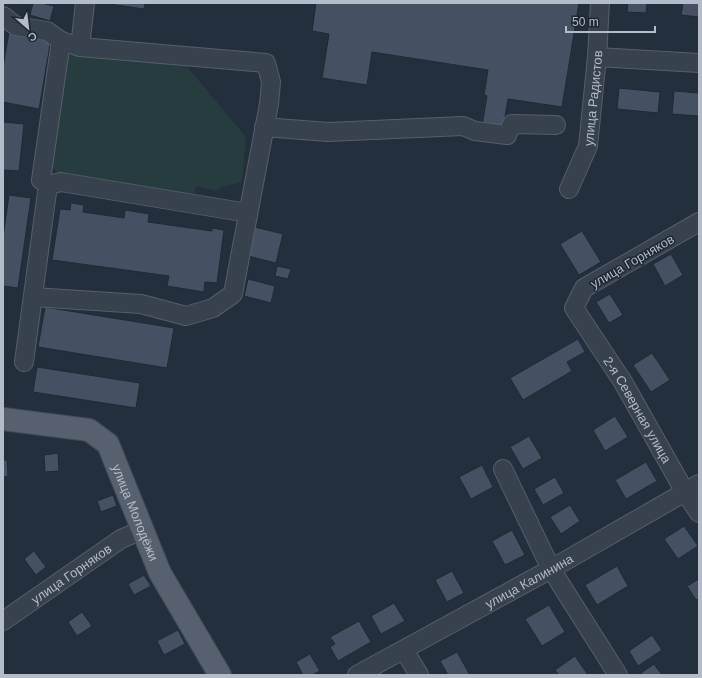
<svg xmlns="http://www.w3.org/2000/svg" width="702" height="678" font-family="Helvetica,sans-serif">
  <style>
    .green { fill: #263c3f }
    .building { fill: #455162; stroke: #1f2835 }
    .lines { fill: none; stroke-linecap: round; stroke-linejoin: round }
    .minor-casing { stroke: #565f6c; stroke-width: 20 }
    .major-casing { stroke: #414a57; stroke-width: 24 }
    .minor { stroke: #38414e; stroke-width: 18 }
    .major { stroke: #56606e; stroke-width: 22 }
    .labels { text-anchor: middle; stroke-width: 3; stroke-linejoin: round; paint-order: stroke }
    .street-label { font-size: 13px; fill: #b4bcc9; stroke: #1d2633 }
  </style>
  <rect width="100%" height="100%" fill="#242f3e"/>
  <!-- green -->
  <polygon class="green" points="76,52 184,63 246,137 242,182 221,187 217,191 197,186 193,195 60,176 49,163 67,57"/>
  <!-- building -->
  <g class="building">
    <polygon points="33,3 41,3 54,6 50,21 30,15"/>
    <polygon points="102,3 145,3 144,9"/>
    <polygon points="316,3 579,3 562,107 508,99 503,129 482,126 487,96 484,95 488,70 372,52 367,85 322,78 329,34 312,31"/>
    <polygon points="628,3 647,3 646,13 627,12"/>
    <polygon points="683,3 699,3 699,17 681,15"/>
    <polygon points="9,32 51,39 39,109 3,102 3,67"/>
    <polygon points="619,88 660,92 658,113 617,109"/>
    <polygon points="674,91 699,93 699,116 672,114"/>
    <polygon points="3,122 24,124 19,171 3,170"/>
    <polygon points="9,195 31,198 18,288 3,286 3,237"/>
    <polygon points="71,203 84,205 83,212 124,218 125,210 149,214 148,222 212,231 212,228 224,230 217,283 205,282 204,292 167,286 169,276 52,260 60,209 70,210"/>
    <polygon points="255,227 283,234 276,263 248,256"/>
    <polygon points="582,231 601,262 579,275 560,244"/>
    <polygon points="671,254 683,275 665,286 653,264"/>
    <polygon points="277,266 291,269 288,279 275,276"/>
    <polygon points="248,279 275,286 271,303 244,296"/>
    <polygon points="610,294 623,315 609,323 596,302"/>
    <polygon points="45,307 174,328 167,368 38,347"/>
    <polygon points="578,339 585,352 567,362 572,371 523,400 510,378"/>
    <polygon points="652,353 670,380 651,392 633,365"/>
    <polygon points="37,367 140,383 136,408 33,392"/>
    <polygon points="615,416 628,437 605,451 593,430"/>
    <polygon points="529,436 542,458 523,469 510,447"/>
    <polygon points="58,453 59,471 45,472 44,455"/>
    <polygon points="3,460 7,460 8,476 3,477"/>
    <polygon points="646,462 657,481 626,499 615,480"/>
    <polygon points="482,465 493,487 471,499 459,477"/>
    <polygon points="555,477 564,493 543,505 534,489"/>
    <polygon points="113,495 117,506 101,512 97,501"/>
    <polygon points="570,505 580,521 561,534 550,517"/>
    <polygon points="684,526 698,546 678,559 664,539"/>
    <polygon points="512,530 525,555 505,565 492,541"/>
    <polygon points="34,551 46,567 36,575 24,559"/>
    <polygon points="617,566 628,586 597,605 585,585"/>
    <polygon points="452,571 464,593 447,602 435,580"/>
    <polygon points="144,575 151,586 134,595 128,584"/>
    <polygon points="699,579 699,599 696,600 687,586"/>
    <polygon points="394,603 405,621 381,634 371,616"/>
    <polygon points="549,605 565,632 542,646 525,619"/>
    <polygon points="82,612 92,626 77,636 68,622"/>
    <polygon points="359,621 371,642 338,661 330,647 335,644 330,637"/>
    <polygon points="178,630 185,644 164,655 157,641"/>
    <polygon points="652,635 662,650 638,666 629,651"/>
    <polygon points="457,652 470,675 448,675 440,661"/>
    <polygon points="310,654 320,671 312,675 303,675 296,662"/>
    <polygon points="575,656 588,675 559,675 555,670"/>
    <polygon points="654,664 662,675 642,675 641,673"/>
  </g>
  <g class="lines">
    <!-- minor casing -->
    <g class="minor-casing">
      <g id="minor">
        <polyline points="3,16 16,26 47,31 61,41 41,180 48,185 24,362"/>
        <polyline points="80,47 85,3"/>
        <polyline points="597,57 699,63"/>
        <polyline points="264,127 328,132 463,126 475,131 507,135 512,124 556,125"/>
        <polyline points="48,185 61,182 248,213"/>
        <path id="s1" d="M 569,189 L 588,146 L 597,57 L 600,3"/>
        <path id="s2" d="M 699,222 L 584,288 L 574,308 L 623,382 L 685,492 L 699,513"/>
        <polyline points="33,297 141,304 186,316 213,308 233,294 269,104 271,82 266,63 80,47 61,41"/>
        <polyline points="503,469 551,569 618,675"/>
        <path id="s3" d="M 3,621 L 121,539 L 142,530"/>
        <polyline points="404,650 419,675"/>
        <path id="s4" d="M 357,675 L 551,569 L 699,484"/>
      </g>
    </g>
    <!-- major casing -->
    <g class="major-casing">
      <g id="major">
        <path id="s5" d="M 3,419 L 89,430 L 108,444 L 160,573 L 220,675"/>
      </g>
    </g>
    <!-- minor -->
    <use href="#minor" class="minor"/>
    <!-- major -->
    <use href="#major" class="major"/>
  </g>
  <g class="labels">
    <!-- street labels -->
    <g class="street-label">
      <text dy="5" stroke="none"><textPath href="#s1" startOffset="95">улица Радистов</textPath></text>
      <text transform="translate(632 261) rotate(-30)" y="5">улица Горняков</text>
      <text dy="5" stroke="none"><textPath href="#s2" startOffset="275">2-я Северная улица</textPath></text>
      <text dy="5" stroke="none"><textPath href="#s5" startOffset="184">улица Молодёжи</textPath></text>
      <text dy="5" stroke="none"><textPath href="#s3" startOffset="83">улица Горняков</textPath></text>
      <text dy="5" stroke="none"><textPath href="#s4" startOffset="196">улица Калинина</textPath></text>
    </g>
  </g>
  <!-- border -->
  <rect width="702" height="678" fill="none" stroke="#b4bcc9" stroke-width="8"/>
  <!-- north arrow -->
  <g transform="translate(28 28) rotate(152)" stroke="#1d2633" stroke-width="3" paint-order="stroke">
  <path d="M0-3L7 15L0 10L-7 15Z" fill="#b4bcc9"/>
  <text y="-6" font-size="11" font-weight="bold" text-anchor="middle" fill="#b4bcc9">С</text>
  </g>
  <!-- scale -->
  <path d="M566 26v6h89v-6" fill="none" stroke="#b4bcc9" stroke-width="2"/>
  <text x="572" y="26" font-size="12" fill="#b4bcc9" stroke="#1d2633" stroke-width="3" paint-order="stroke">50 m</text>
</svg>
